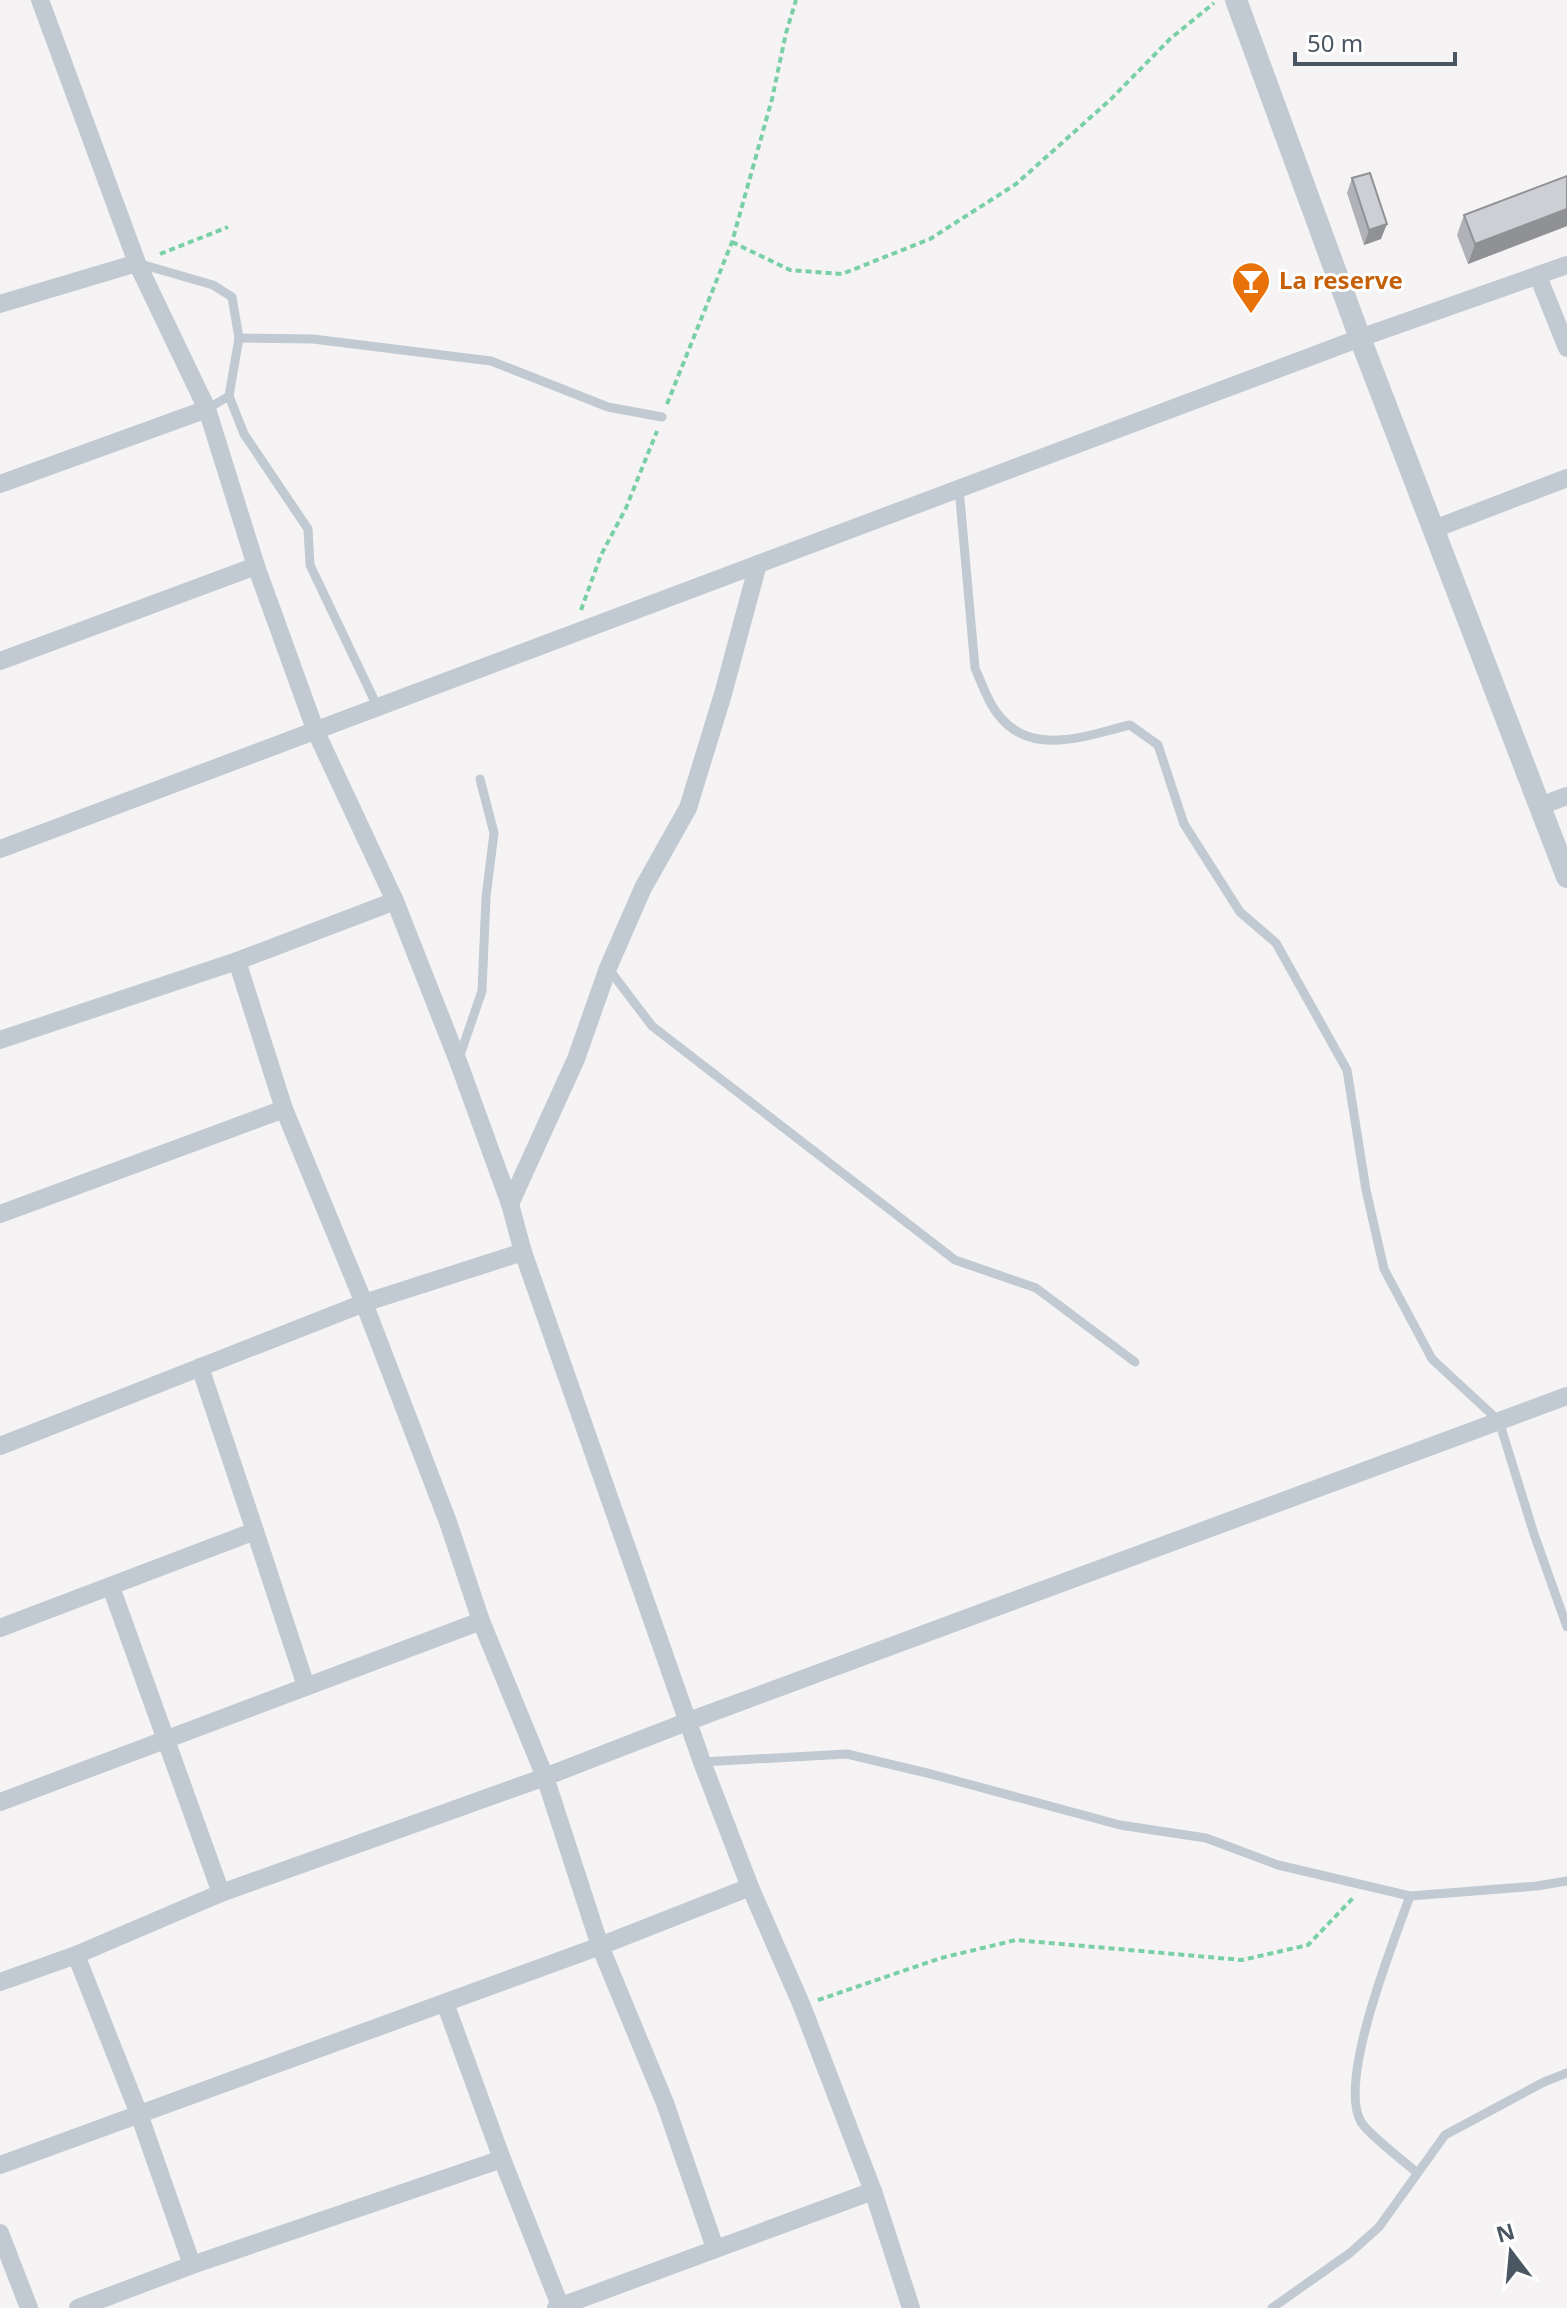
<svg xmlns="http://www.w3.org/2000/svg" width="1567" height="2308" font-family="'Noto Sans',sans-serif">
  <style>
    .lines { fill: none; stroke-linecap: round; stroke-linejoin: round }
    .path { stroke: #7ad0a6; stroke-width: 4; stroke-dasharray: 6 4; stroke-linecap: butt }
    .service { stroke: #c1cad2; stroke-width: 9 }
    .minor { stroke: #c1cad2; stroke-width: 18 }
    .tertiary { stroke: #c1cad2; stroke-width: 22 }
    .wall { fill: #b0b2b7 }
    .shaded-wall { fill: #909195 }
    .building { fill: #cdcfd5; stroke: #909195; stroke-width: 2 }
    .labels { text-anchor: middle; stroke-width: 6; stroke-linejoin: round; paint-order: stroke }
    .food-label { font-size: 24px; font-weight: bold; fill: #c56008; stroke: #fff; text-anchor: start }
  </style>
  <rect width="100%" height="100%" fill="#f5f3f3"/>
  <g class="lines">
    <!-- path -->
    <g class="path">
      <polyline points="732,242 790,270 842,274 930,239 1016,184 1110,100 1170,39 1214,3"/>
      <polyline points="160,254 228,227"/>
      <polyline points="667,404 732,242 772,99 786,33 796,0"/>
      <polyline points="581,610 601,555 626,508 657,431"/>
      <polyline points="818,2000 941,1958 1016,1940 1242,1960 1308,1945 1353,1898"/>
    </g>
    <!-- service -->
    <g class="service">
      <polyline points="137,263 213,285 232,297 239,338 229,396 207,409"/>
      <polyline points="239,338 313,339 491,361 608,407 662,417"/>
      <polyline points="229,396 244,434 308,529 310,565 378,708"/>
      <path d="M 959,488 L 975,668 C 982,684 989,705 1001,718 C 1034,757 1088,735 1130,725 L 1158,745 L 1184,824 L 1240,912 L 1276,943 L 1347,1070 L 1366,1190 L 1384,1269 L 1432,1359 L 1499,1421 L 1534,1534 L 1567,1627"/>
      <polyline points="608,968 652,1026 955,1260 1036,1288 1135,1362"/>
      <polyline points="459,1058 482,991 486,897 494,833 480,779"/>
      <polyline points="702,1762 847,1754 931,1774 1120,1825 1206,1838 1278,1865 1410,1896 1537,1886 1567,1881"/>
      <path d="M 1410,1896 C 1394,1941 1337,2081 1361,2122 C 1370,2136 1403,2160 1416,2172"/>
      <polyline points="1272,2308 1350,2253 1379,2227 1445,2135 1544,2082 1567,2073"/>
    </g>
    <!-- minor -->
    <g class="minor">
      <polyline points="40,0 137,263 207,409 256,566 316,732 395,901 458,1061 510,1204 523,1252 702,1762 750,1887 802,2006 873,2191 911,2308"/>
      <polyline points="1538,276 1567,348"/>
      <polyline points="0,304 137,263"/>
      <polyline points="0,484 207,409"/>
      <polyline points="1434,529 1567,478"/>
      <polyline points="0,661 256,566"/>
      <polyline points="1540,806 1567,796"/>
      <polyline points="0,849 1360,338 1567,265"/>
      <polyline points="237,961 284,1109 364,1303 448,1522 481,1621 545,1777 600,1946 665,2103 715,2248"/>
      <polyline points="0,1040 237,961 395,901"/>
      <polyline points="510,1204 576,1059 608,968 643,888 688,808 723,694 758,564"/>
      <polyline points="0,1214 284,1109"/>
      <polyline points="0,1446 364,1303 523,1252"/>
      <polyline points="255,1531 306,1686"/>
      <polyline points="111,1587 221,1893"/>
      <polyline points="0,1628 255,1531 200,1367"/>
      <polyline points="0,1802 481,1621"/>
      <polyline points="76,1955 139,2114 192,2265"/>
      <polyline points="0,1982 76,1955 221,1893 545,1777 689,1721 1567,1396"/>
      <polyline points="445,2003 502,2159 561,2308"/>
      <polyline points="0,2165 600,1946 750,1887"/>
      <polyline points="0,2233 29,2308"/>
      <polyline points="78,2308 192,2265 502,2159"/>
      <polyline points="556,2308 873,2191"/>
    </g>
    <!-- tertiary -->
    <polyline class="tertiary" points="1236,0 1360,338 1567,877"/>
  </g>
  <!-- wall -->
  <g class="wall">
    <polygon points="1567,176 1567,226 1468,264 1457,235 1464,215"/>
    <polygon points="1352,178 1381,239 1364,245 1347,193"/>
  </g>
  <!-- shaded-wall -->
  <g class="shaded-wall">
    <polygon points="1567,209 1567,226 1468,264 1475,244"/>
    <polygon points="1387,224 1381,239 1364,245 1369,230"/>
  </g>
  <!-- building -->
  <g class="building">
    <polygon points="1370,173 1387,224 1369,230 1352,178"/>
    <polygon points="1567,176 1567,209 1475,244 1464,215"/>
  </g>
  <!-- icons -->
  <defs>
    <g id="bar-pin" transform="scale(2)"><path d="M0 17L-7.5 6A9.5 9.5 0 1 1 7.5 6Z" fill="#e8710a" stroke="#fff"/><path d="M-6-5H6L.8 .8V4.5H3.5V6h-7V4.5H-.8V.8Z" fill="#fff"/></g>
  </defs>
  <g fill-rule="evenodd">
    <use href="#bar-pin" x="1251" y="281"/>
  </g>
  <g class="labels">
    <!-- food labels -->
    <g class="food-label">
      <text x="1279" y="289">La reserve</text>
    </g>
  </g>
  <!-- north arrow -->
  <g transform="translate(1511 2252) rotate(344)" stroke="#ffffff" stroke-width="6" paint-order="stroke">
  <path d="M0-6L14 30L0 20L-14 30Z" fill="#4a5661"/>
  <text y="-12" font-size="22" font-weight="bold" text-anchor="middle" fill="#4a5661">N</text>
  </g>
  <!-- scale -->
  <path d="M1295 52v12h160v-12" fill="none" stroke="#4a5661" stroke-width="4"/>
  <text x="1307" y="52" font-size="24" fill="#4a5661" stroke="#ffffff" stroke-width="6" paint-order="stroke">50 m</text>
</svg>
